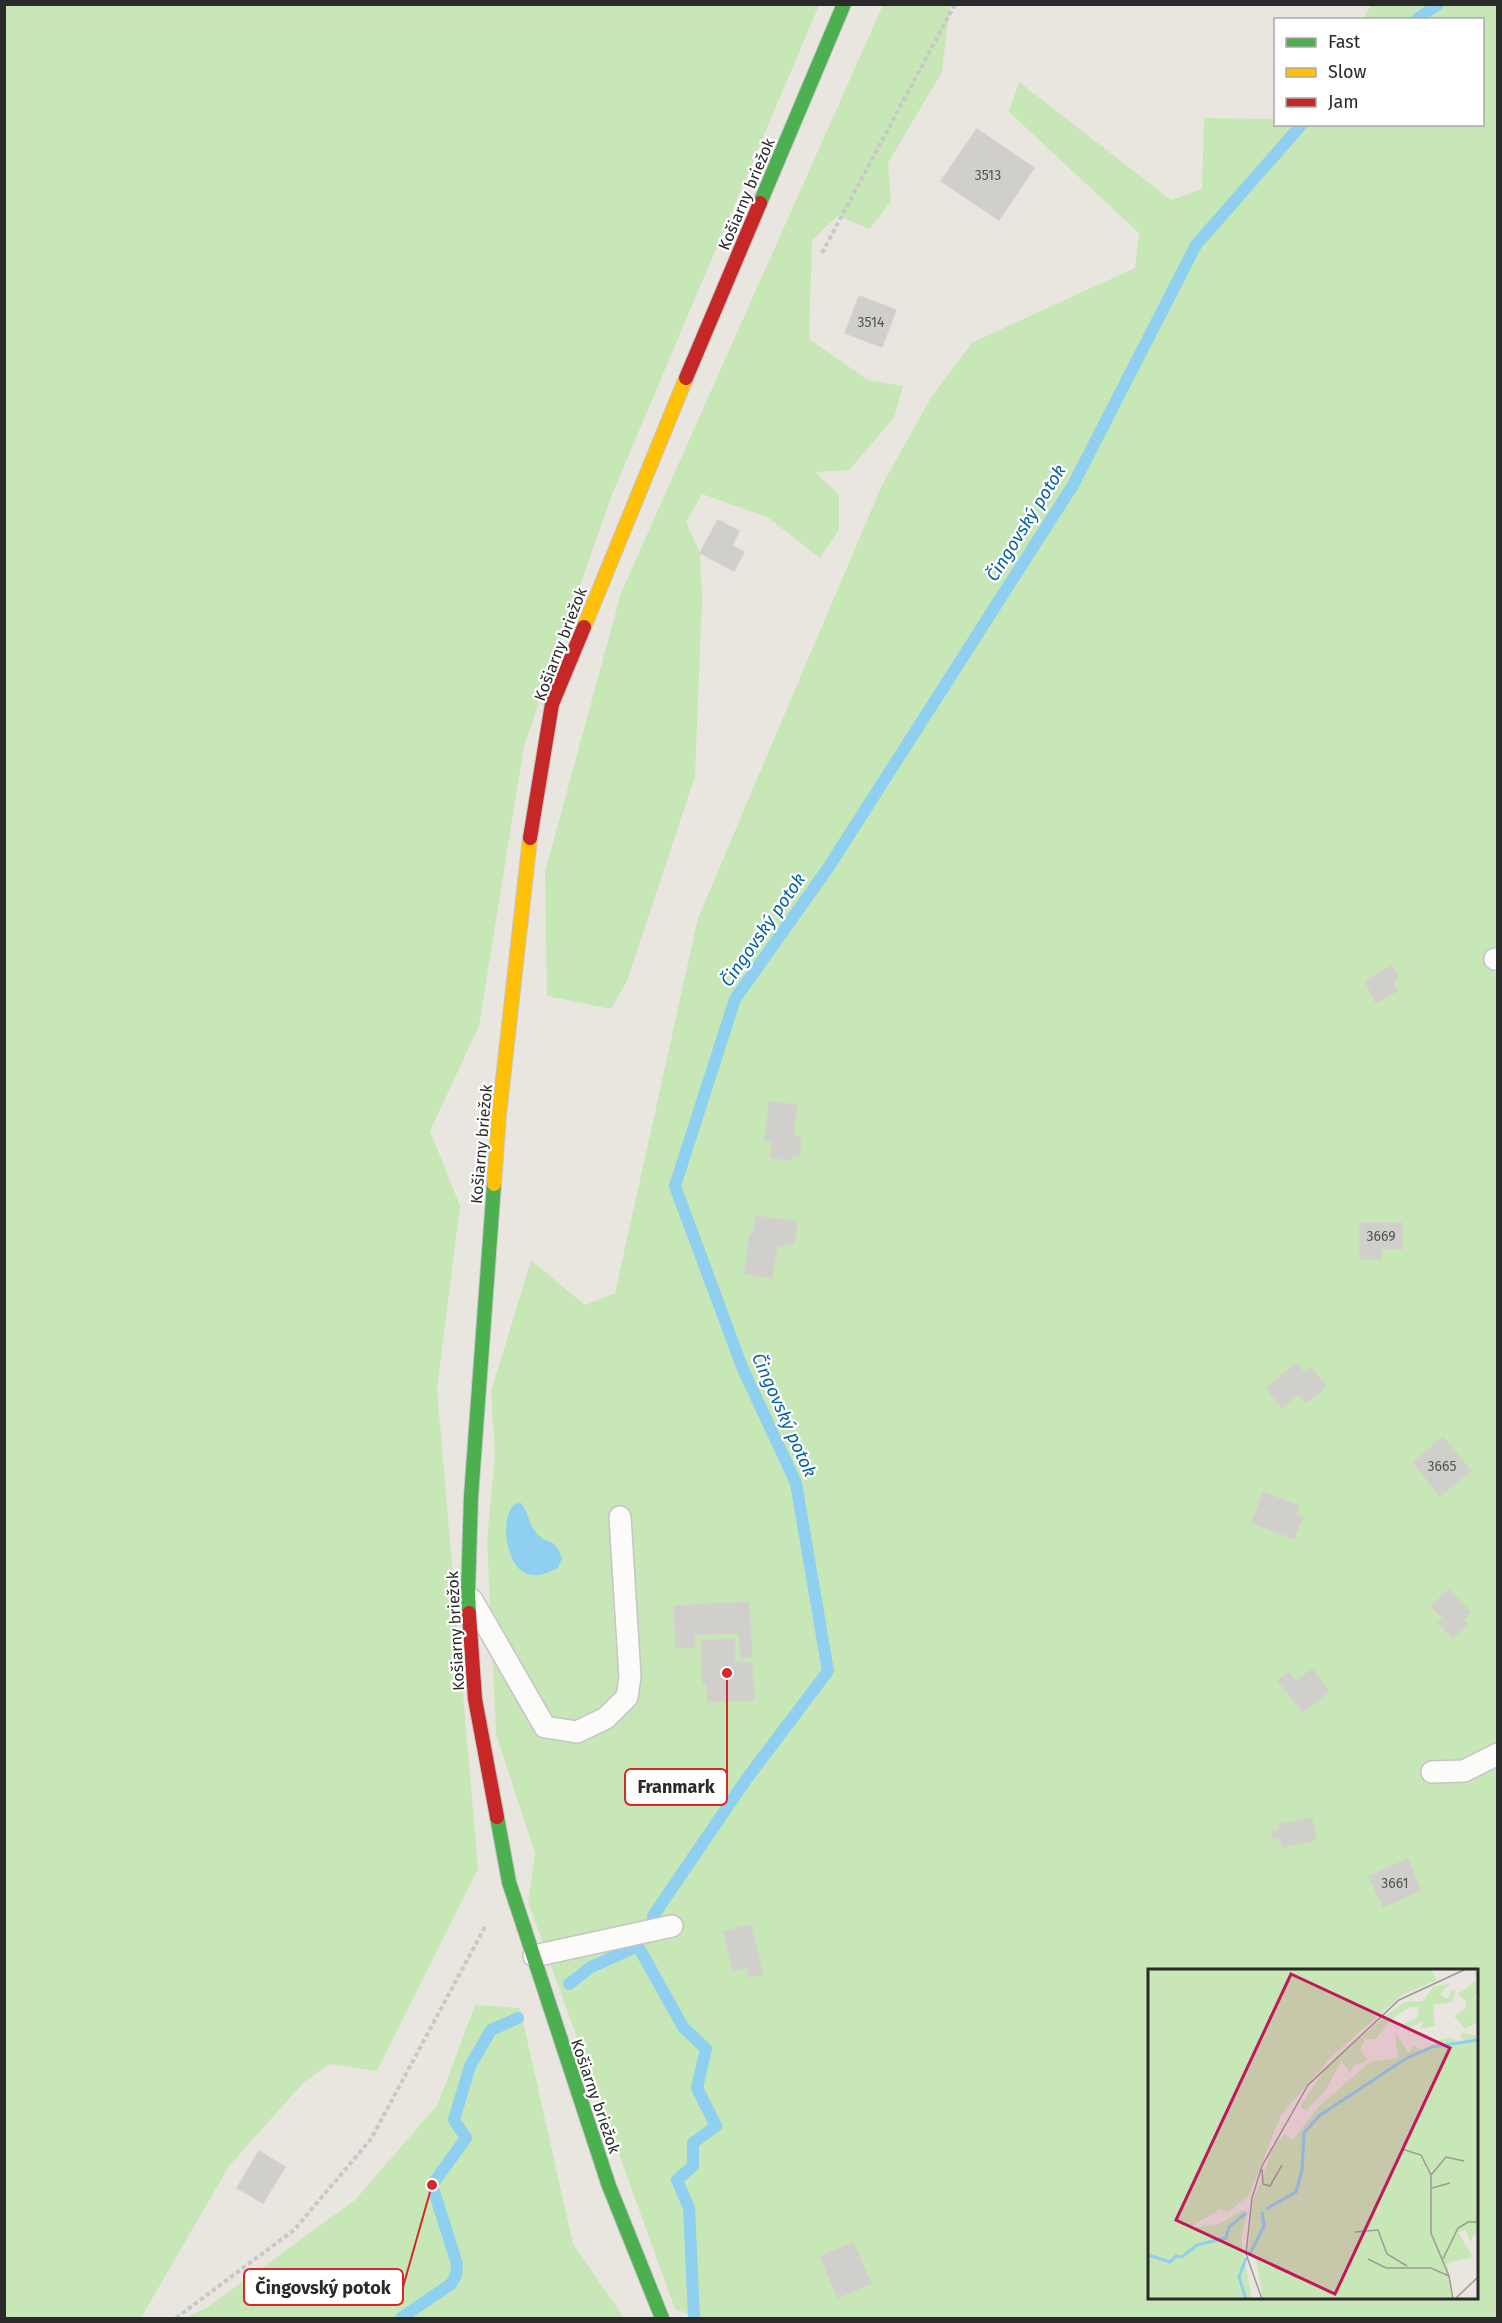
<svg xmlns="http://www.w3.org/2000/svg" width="1502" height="2323" font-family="'Fira Sans',sans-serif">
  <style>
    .green { fill: #c7e7b7; fill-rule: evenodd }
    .water { fill: #8fcfef }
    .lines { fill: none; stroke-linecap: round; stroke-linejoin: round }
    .stream { stroke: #8fcfef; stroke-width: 12 }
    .building { fill: #d1cfcb; stroke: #d4d1cc; stroke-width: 1.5 }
    .lane-casing { stroke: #c6c5c6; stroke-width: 24 }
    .fast-casing { stroke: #c6c5c6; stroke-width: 16 }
    .slow-casing { stroke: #c6c5c6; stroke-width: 16 }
    .jam-casing { stroke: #c6c5c6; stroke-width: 16 }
    .path { stroke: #c8c8c7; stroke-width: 4; stroke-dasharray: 4.5 3; stroke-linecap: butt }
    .lane { stroke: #fcfbfa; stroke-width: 21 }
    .fast { stroke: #4caf50; stroke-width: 14 }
    .slow { stroke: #ffc107; stroke-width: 14 }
    .jam { stroke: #c62828; stroke-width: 14 }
    .labels { text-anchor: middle; stroke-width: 4.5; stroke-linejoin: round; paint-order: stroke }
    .number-label { font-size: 14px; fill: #545453 }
    .street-label { font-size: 16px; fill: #2a2a2a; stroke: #fff }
    .water-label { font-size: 18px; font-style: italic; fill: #0661a3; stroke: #fff }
    .inset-river { fill: none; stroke: #8fcfef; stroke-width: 3 }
    .inset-road { fill: none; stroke: #9d9b97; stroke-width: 1.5 }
    .view { fill: #c2185b; fill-opacity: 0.15; stroke: #c2185b; stroke-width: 3 }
    .inset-edge { fill: none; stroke: #2a2a2a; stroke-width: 3 }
    .leader { fill: none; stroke: #d62828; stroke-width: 2 }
    .callout-dot { fill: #d62828; stroke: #fff; stroke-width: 2 }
    .callout { fill: #fff; stroke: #d62828; stroke-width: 2 }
    .callout-label { font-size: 18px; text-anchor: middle; font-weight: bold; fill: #2a2a2a }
  </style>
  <rect width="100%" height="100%" fill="#e9e6e0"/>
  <!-- green -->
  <g class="green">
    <polygon points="5,5 819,5 611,497 524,746 479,1026 430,1131 460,1206 437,1389 478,1869 377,2071 330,2064 304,2082 229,2166 141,2318 5,2318"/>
    <polygon points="883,5 950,5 942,72 888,163 891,201 870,229 838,216 812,240 809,339 868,380 903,386 894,418 849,470 815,472 839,495 839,530 820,558 767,517 702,494 686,522 700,553 702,600 695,776 627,981 611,1009 547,996 545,872 621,593"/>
    <path d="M 1371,5 L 1497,5 L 1497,2318 L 699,2318 L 675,2309 L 528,1902 L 535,1853 L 496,1734 L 487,1540 L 495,1454 L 491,1392 L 531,1260 L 585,1305 L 615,1293 L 698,918 L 882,485 L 932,396 L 973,342 L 1135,268 L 1139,233 L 1009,112 L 1019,82 L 1171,200 L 1202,189 L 1204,118 L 1275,119 L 1276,124 L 1482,124 L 1482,20 L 1363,19 ZM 1150,1970 L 1476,1970 L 1476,2298 L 1150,2298 Z"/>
    <polygon points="475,2005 520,2008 573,2244 624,2318 185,2318 208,2307 355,2200 438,2104"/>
  </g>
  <!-- water -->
  <path class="water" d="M 521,1503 C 529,1513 529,1526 538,1535 C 550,1546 554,1536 562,1558 L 558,1568 C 548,1573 536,1578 525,1573 C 506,1564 499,1517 515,1504 Z"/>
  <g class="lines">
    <!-- stream -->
    <g class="stream">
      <polyline points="1416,20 1438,4"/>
      <polyline points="653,1916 745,1781 828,1671 796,1483 742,1367 675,1186 735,999 828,868 1073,485 1196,245 1302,124"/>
      <polyline points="569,1984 591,1967 638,1946 683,2027 706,2049 697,2088 716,2126 693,2143 693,2166 677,2180 689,2208 694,2318"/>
      <polyline points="401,2318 451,2284 456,2275 457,2264 432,2185 466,2138 454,2120 470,2066 491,2030 518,2018"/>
    </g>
  </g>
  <!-- building -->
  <g class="building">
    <polygon points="977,129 1034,168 999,220 941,181"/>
    <polygon points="859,296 896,310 882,347 845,333"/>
    <polygon points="718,520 739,531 732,546 744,552 734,571 700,553"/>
    <polygon points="1392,966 1399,979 1393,982 1397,991 1376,1003 1365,981"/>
    <polygon points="769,1102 797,1105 793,1136 801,1138 799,1156 792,1155 791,1160 770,1158 772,1142 765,1141"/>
    <polygon points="756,1216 797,1222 794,1244 784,1242 784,1247 777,1246 772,1278 745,1274 750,1234 753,1235"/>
    <polygon points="1360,1223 1402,1223 1402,1249 1381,1249 1381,1259 1360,1259"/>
    <polygon points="1296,1363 1305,1373 1311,1368 1326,1386 1306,1403 1298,1394 1282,1408 1266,1388"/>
    <polygon points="1443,1437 1471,1471 1440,1496 1413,1462"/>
    <polygon points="1263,1492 1299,1506 1295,1514 1303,1517 1294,1539 1252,1523"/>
    <polygon points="1449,1590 1470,1612 1463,1620 1468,1624 1453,1638 1438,1623 1443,1618 1431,1606"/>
    <polygon points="749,1602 752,1657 741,1657 739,1633 694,1635 695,1647 676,1648 674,1606"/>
    <polygon points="734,1639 735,1663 752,1663 754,1700 708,1702 707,1683 703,1683 701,1641"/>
    <polygon points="1312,1669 1329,1691 1303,1712 1278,1681 1288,1672 1296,1681"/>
    <polygon points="1312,1818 1316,1840 1282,1847 1280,1837 1273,1839 1272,1831 1279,1830 1278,1825"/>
    <polygon points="1408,1859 1421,1890 1383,1907 1369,1876"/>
    <polygon points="751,1925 763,1974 749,1977 747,1967 733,1971 723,1932"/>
    <polygon points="259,2151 285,2167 263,2203 237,2188"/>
    <polygon points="853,2242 871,2283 838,2298 820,2257"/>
  </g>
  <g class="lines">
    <!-- lane casing -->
    <g class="lane-casing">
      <g id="lane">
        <polyline points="1495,959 1498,959"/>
        <polyline points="472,1600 545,1727 577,1732 606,1718 627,1697 630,1677 620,1517"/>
        <polyline points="1432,1772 1464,1771 1498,1754"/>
        <polyline points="534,1956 672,1926"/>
      </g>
    </g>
    <!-- fast casing -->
    <g class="fast-casing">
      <g id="fast">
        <polyline points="760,203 844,4"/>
        <polyline points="469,1613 468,1592 471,1497 494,1184"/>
        <polyline points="497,1817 509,1882 609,2186 662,2318"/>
      </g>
    </g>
    <!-- slow casing -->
    <g class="slow-casing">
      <g id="slow">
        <polyline points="584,627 686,378"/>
        <polyline points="494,1184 499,1115 530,838"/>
      </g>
    </g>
    <!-- jam casing -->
    <g class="jam-casing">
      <g id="jam">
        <polyline points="686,378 760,203"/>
        <polyline points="530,838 552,704 584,627"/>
        <polyline points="469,1613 475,1699 497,1817"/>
      </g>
    </g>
    <!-- path -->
    <g class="path">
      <polyline points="822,253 955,4"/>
      <polyline points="176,2318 294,2230 371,2139 486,1925"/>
    </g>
    <!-- lane -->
    <use href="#lane" class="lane"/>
    <!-- fast -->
    <use href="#fast" class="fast"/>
    <!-- slow -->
    <use href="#slow" class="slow"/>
    <!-- jam -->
    <use href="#jam" class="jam"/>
  </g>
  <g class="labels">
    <!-- number labels -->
    <g class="number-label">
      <text x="988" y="180">3513</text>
      <text x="871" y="327">3514</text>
      <text x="1381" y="1241">3669</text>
      <text x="1442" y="1471">3665</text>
      <text x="1395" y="1888">3661</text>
    </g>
    <!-- street labels -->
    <g class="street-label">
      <text transform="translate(746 194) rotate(-67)" y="6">Košiarny briežok</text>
      <text transform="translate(560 644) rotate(-69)" y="6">Košiarny briežok</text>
      <text transform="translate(481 1144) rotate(-85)" y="6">Košiarny briežok</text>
      <text transform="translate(455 1631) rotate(-93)" y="6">Košiarny briežok</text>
      <text transform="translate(596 2096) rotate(71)" y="6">Košiarny briežok</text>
    </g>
    <!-- water labels -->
    <g class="water-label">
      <text transform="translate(1026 523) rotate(-58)" y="6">Čingovský potok</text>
      <text transform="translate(763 930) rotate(-55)" y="6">Čingovský potok</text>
      <text transform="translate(784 1415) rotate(66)" y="6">Čingovský potok</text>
    </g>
  </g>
  <!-- overview -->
  <g transform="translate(1148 1969)">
    <rect width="330" height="330" fill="#e9e6e0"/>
    <path d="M 0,0 L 283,0 L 289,11 L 254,26 L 183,88 L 133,146 L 101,226 L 80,243 L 72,240 L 41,259 L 72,255 L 94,241 L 99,243 L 93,271 L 104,330 L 0,330 ZM 330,0 L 330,23 L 325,30 L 330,30 L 330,53 L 317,60 L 306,47 L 318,39 L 318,33 L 310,25 L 329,11 L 326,3 ZM 303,14 L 292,25 L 299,30 L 304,20 L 308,22 L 304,33 L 285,36 L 287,57 L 272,60 L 276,52 L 259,60 L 249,53 L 256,55 L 270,48 L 271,38 L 262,38 L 245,49 L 227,70 L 217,70 L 212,81 L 219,90 L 217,93 L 206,96 L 202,104 L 193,92 L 178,121 L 158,142 L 152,137 L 179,98 L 239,46 L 256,33 L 275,32 L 285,18 ZM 247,64 L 261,84 L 265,77 L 275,82 L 292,71 L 303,69 L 319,75 L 312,67 L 314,64 L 330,67 L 330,267 L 325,266 L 322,274 L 318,261 L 310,263 L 325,288 L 299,294 L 305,330 L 115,330 L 108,291 L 100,283 L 105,232 L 126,177 L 137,165 L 144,172 L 171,137 L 222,93 L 250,89 Z" fill="#c7e7b7"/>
    <path class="inset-river" d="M 118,240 L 148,223 L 154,201 L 156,164 L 171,147 L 257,90 L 284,78 L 330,71M 102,285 L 116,257 L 114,243M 0,286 L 22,293 L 28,287 L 34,288 L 49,276 L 78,269 L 81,258 L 98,244M 98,289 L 91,308 L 98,330"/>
    <path class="inset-road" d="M 254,180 L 273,186 L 283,206M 114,200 L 115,215 L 122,217 L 134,196M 284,219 L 302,214M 207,263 L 230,261 L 239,285 L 259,297M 220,290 L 238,299 L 283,299 L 301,307 L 305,330M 295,290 L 310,259 L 320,253 L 330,253M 301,307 L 283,264 L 283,206 L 298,188 L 316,192M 114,330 L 98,285 L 104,229 L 114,197 L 160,116 L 251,31 L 318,0M 307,330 L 330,308"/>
    <path class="view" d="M 143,5 L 302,79 L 187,325 L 28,251 Z"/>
    <rect width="330" height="330" class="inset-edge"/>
  </g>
  <!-- callouts -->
  <path class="leader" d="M727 1673L727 1787M432 2185L403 2287"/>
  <g class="callout-dot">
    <circle cx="727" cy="1673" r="6"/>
    <circle cx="432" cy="2185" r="6"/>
  </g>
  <g class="callout">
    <rect x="625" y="1769" width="102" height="36" rx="6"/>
    <rect x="244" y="2269" width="159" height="36" rx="6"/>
  </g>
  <g class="callout-label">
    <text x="676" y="1793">Franmark</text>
    <text x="323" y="2294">Čingovský potok</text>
  </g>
  <!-- border -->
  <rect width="1502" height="2323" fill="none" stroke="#2a2a2a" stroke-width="12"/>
  <!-- legend -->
  <rect x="1274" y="18" width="210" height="108" fill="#ffffff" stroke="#aaaaaa" stroke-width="1.5"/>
  <rect x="1286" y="38" width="30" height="9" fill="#4caf50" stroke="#aaaaaa" stroke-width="1.5"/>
  <text x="1328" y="48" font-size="18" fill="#2a2a2a">Fast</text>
  <rect x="1286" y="68" width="30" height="9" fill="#ffc107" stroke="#aaaaaa" stroke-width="1.5"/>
  <text x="1328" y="78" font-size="18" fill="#2a2a2a">Slow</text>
  <rect x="1286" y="98" width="30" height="9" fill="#c62828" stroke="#aaaaaa" stroke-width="1.5"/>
  <text x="1328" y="108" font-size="18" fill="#2a2a2a">Jam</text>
</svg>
